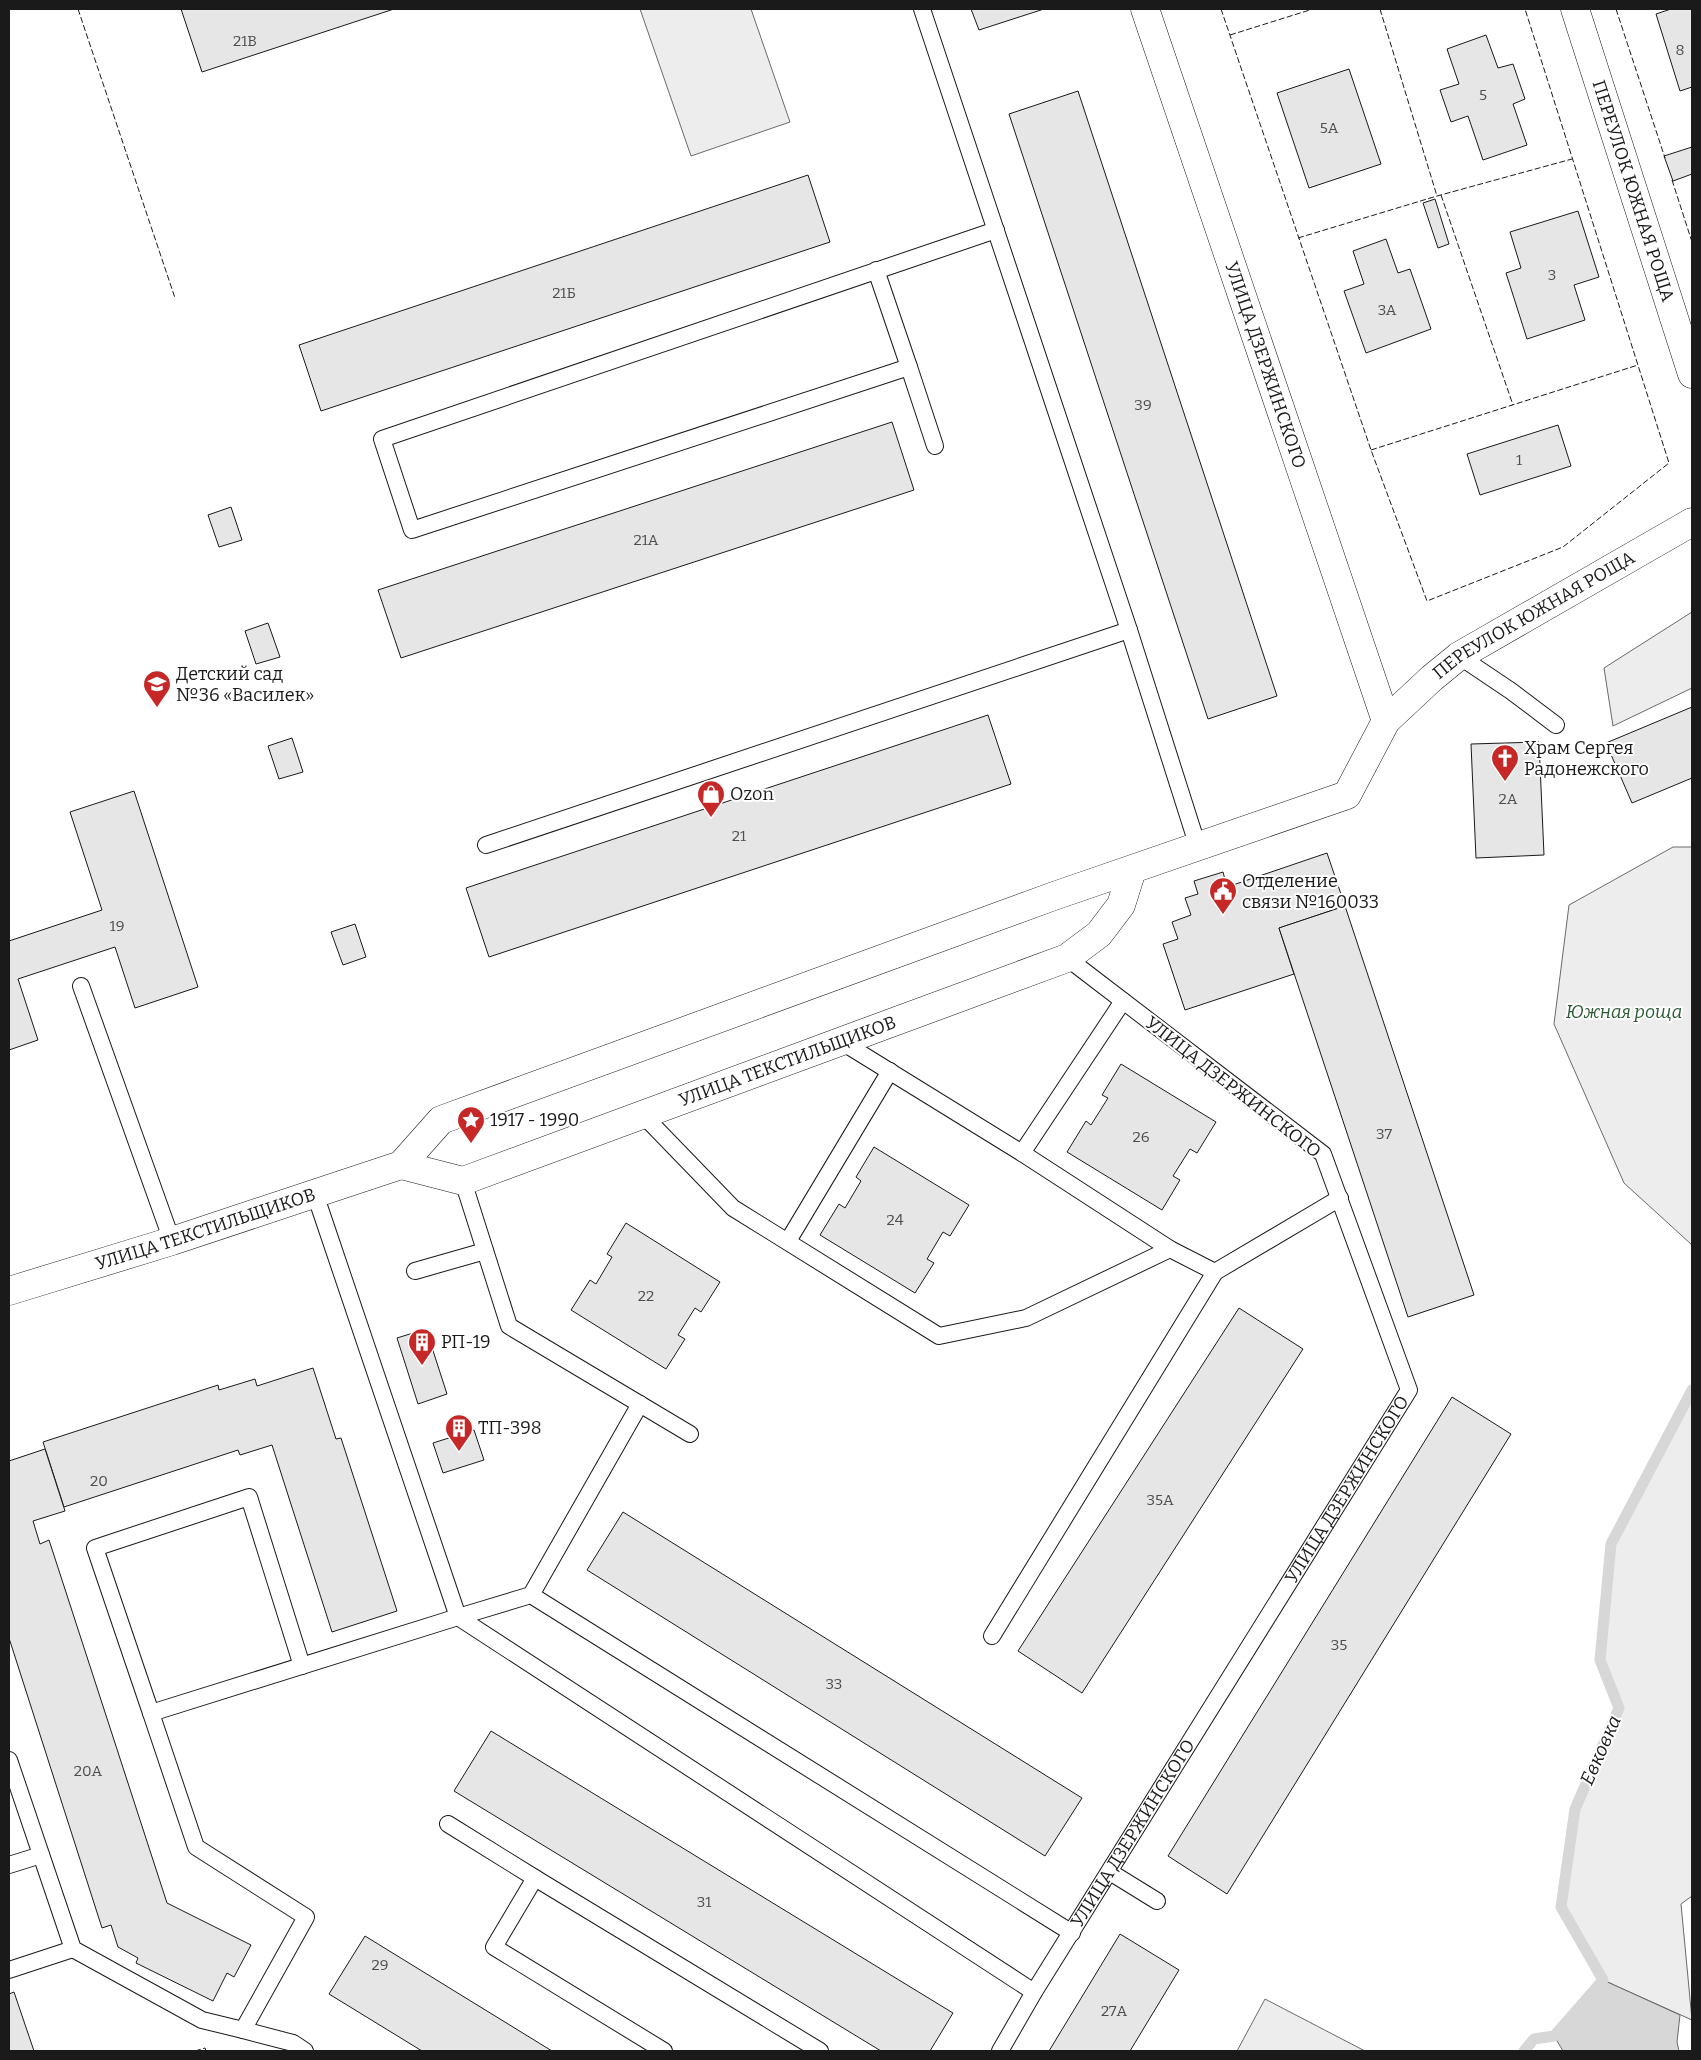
<svg xmlns="http://www.w3.org/2000/svg" width="1701" height="2060" font-family="Bitter,serif">
  <style>
    .built { fill: #ededed; stroke: #6a6a6a }
    .water { fill: #d7d7d7; stroke: #6a6a6a }
    .lines { fill: none; stroke-linecap: round; stroke-linejoin: round }
    .stream { stroke: #d7d7d7; stroke-width: 11 }
    .building { fill: #e6e6e6; stroke: #1a1a1a }
    .lane-casing { stroke: #1a1a1a; stroke-width: 18 }
    .street-casing { stroke: #1a1a1a; stroke-width: 29 }
    .lane { stroke: #fff; stroke-width: 16 }
    .street { stroke: #fff; stroke-width: 28 }
    .fence { stroke: #1a1a1a; stroke-width: 1; stroke-dasharray: 6 2.5; stroke-linecap: butt }
    .labels { text-anchor: middle; stroke-width: 4; stroke-linejoin: round; paint-order: stroke }
    .number-label { font-size: 15px; fill: #4d4d4d }
    .street-label { font-size: 18px; fill: #1a1a1a; stroke: #fff }
    .poi-label { font-size: 18px; fill: #1a1a1a; stroke: #fff; text-anchor: start }
    .park-label { font-size: 18px; font-style: italic; fill: #2b5a34; stroke: #fff }
    .water-label { font-size: 19px; font-style: italic; fill: #1a1a1a; stroke: #fff }
  </style>
  <rect width="100%" height="100%" fill="#fff"/>
  <!-- built -->
  <g class="built">
    <polygon points="640,9 751,9 790,122 691,156"/>
    <polygon points="1692,612 1692,688 1613,726 1604,668"/>
    <polygon points="1673,847 1692,847 1692,1245 1624,1183 1554,1024 1569,905"/>
    <polygon points="1692,1390 1692,1896 1681,1904 1692,2020 1603,1980 1561,1907 1575,1809 1619,1708 1600,1660 1611,1544"/>
    <polygon points="1265,1999 1365,2051 1237,2051"/>
  </g>
  <!-- water -->
  <polygon class="water" points="1603,1980 1680,2015 1677,2042 1679,2051 1563,2051 1554,2036"/>
  <g class="lines">
    <!-- stream -->
    <polyline class="stream" points="1524,2051 1534,2039 1554,2036 1603,1980 1561,1907 1575,1809 1619,1708 1600,1660 1611,1544 1692,1390"/>
  </g>
  <!-- building -->
  <g class="building">
    <polygon points="181,9 394,9 202,72"/>
    <polygon points="971,9 1044,9 979,30"/>
    <polygon points="1671,9 1692,9 1692,87 1680,91 1656,14"/>
    <polygon points="1486,35 1498,68 1513,64 1525,99 1513,104 1527,145 1483,160 1468,116 1451,122 1440,90 1459,84 1447,49"/>
    <polygon points="1349,69 1381,164 1309,188 1277,93"/>
    <polygon points="1078,91 1277,696 1208,719 1009,114"/>
    <polygon points="1692,147 1692,174 1673,181 1664,156"/>
    <polygon points="808,175 830,242 321,411 299,345"/>
    <polygon points="1435,199 1449,244 1438,248 1423,203"/>
    <polygon points="1578,211 1599,277 1574,285 1585,320 1527,339 1506,273 1521,268 1510,232"/>
    <polygon points="1386,239 1398,273 1410,269 1431,329 1366,353 1344,291 1364,284 1353,251"/>
    <polygon points="892,422 914,490 401,658 378,590"/>
    <polygon points="1558,425 1571,466 1480,495 1467,454"/>
    <polygon points="231,507 242,540 219,547 208,515"/>
    <polygon points="268,623 280,657 256,664 245,631"/>
    <polygon points="1692,707 1692,778 1632,803 1606,743"/>
    <polygon points="988,715 1011,784 489,957 466,888"/>
    <polygon points="292,738 303,772 279,779 268,746"/>
    <polygon points="1539,742 1544,855 1476,858 1471,744"/>
    <polygon points="134,791 198,987 135,1008 115,947 18,979 38,1040 9,1050 9,941 102,910 70,812"/>
    <polygon points="1327,853 1345,906 1279,928 1294,974 1185,1010 1163,944 1178,939 1172,922 1191,915 1185,898 1198,894 1194,881 1223,872 1227,887"/>
    <polygon points="1345,906 1474,1295 1408,1317 1279,928"/>
    <polygon points="355,924 366,957 343,965 331,932"/>
    <polygon points="1121,1064 1216,1122 1197,1153 1190,1149 1173,1176 1180,1180 1162,1210 1067,1152 1086,1121 1091,1125 1108,1098 1102,1095"/>
    <polygon points="874,1147 969,1205 950,1236 943,1232 927,1259 934,1263 915,1293 820,1235 839,1204 845,1208 861,1181 856,1177"/>
    <polygon points="626,1223 720,1282 701,1312 695,1308 678,1335 685,1339 666,1369 571,1310 590,1280 596,1284 612,1257 607,1254"/>
    <polygon points="1239,1308 1303,1349 1082,1693 1018,1651"/>
    <polygon points="426,1329 447,1394 418,1404 397,1338"/>
    <polygon points="313,1368 336,1439 341,1438 397,1611 332,1632 272,1445 240,1455 238,1450 64,1507 43,1442 218,1385 219,1390 255,1379 257,1386"/>
    <polygon points="1452,1397 1511,1434 1227,1894 1168,1856"/>
    <polygon points="474,1430 484,1460 443,1473 433,1443"/>
    <polygon points="45,1449 65,1511 33,1521 40,1544 49,1540 167,1903 251,1945 234,1977 227,1973 213,2001 136,1963 138,1958 118,1947 111,1925 102,1928 9,1638 9,1461"/>
    <polygon points="623,1512 1082,1798 1045,1856 587,1570"/>
    <polygon points="491,1731 953,2013 930,2051 881,2051 454,1791"/>
    <polygon points="1120,1934 1179,1970 1130,2051 1049,2051"/>
    <polygon points="365,1936 552,2051 422,2051 329,1994"/>
    <polygon points="14,1992 34,2051 9,2051 9,1994"/>
  </g>
  <g class="lines">
    <!-- lane casing -->
    <g class="lane-casing">
      <g id="lane">
        <polyline points="922,9 1129,630 1198,847"/>
        <polyline points="876,270 909,367 412,530 382,439 996,230"/>
        <polyline points="909,367 935,446"/>
        <polyline points="1459,656 1511,691 1556,725"/>
        <polyline points="486,845 1129,630"/>
        <polyline points="81,986 172,1241"/>
        <polyline points="842,1042 1022,1153 1170,1249 1215,1272"/>
        <polyline points="643,1115 733,1208 939,1336 1026,1318 1170,1249"/>
        <polyline points="1022,1153 1123,1001"/>
        <polyline points="463,1181 509,1326 690,1434"/>
        <polyline points="788,1241 890,1071"/>
        <polyline points="415,1271 485,1251"/>
        <polyline points="531,1595 640,1404"/>
        <polyline points="458,1617 531,1595 1072,1933"/>
        <polyline points="458,1617 1034,1992"/>
        <polyline points="992,1636 1215,1272 1340,1198"/>
        <polyline points="151,1713 95,1548 249,1497 302,1666"/>
        <polyline points="9,1760 73,1949 202,2020 243,2030 306,1917 196,1847 151,1713 458,1617 315,1194"/>
        <polyline points="448,1824 535,1878 494,1947 664,2051"/>
        <polyline points="9,1865 41,1855"/>
        <polyline points="1110,1872 1157,1901"/>
        <polyline points="535,1878 820,2051"/>
        <polyline points="9,1970 73,1949"/>
        <polyline points="243,2030 293,2043 305,2051"/>
        <path id="s1" d="M 1000,2051 L 1034,1992 L 1409,1390 L 1323,1154 L 1067,958"/>
      </g>
    </g>
    <!-- street casing -->
    <g class="street-casing">
      <g id="street">
        <path id="s2" d="M 1145,9 L 1386,721"/>
        <path id="s3" d="M 1575,9 L 1692,374"/>
        <path id="s4" d="M 401,1165 L 463,1181 L 1067,958 L 1099,934 L 1121,905 L 1132,870"/>
        <path id="s5" d="M 9,1291 L 172,1241 L 401,1165 L 441,1120 L 1054,896 L 1347,795 L 1386,721 L 1432,678 L 1459,656 L 1692,522"/>
      </g>
    </g>
    <!-- lane -->
    <use href="#lane" class="lane"/>
    <!-- street -->
    <use href="#street" class="street"/>
    <!-- fence -->
    <g class="fence">
      <polyline points="78,9 175,298"/>
      <polyline points="1221,9 1371,450 1427,601 1563,547 1669,463 1525,9"/>
      <polyline points="1380,9 1437,196"/>
      <polyline points="1616,9 1665,158"/>
      <polyline points="1230,35 1313,9"/>
      <polyline points="1672,180 1692,242"/>
      <polyline points="1441,195 1513,405"/>
      <polyline points="1298,238 1437,196 1572,159"/>
      <polyline points="1371,450 1638,365"/>
      <polyline points="195,2051 205,2048 206,2051"/>
    </g>
  </g>
  <!-- icons -->
  <defs>
    <g id="school-pin" transform="scale(1.4375)"><path d="M0 17L-7.5 6A9.5 9.5 0 1 1 7.5 6Z" fill="#c62828" stroke="#fff"/><path d="M0-5L7-2L0 1L-7-2ZM-4 1L0 2.5L4 1V4Q0 6-4 4Z" fill="#fff"/></g>
    <g id="church-pin" transform="scale(1.4375)"><path d="M0 17L-7.5 6A9.5 9.5 0 1 1 7.5 6Z" fill="#c62828" stroke="#fff"/><path d="M-1.2-6h2.4v3.5h3.3v2.4h-3.3V6h-2.4V-.1h-3.3v-2.4h3.3Z" fill="#fff"/></g>
    <g id="shop-pin" transform="scale(1.4375)"><path d="M0 17L-7.5 6A9.5 9.5 0 1 1 7.5 6Z" fill="#c62828" stroke="#fff"/><path d="M-5-2.5h2.3a2.7 3.5 0 0 1 5.4 0H5L5.5 6h-11ZM-1.5-2.5h3a1.5 2.3 0 0 0-3 0Z" fill="#fff"/></g>
    <g id="civic-pin" transform="scale(1.4375)"><path d="M0 17L-7.5 6A9.5 9.5 0 1 1 7.5 6Z" fill="#c62828" stroke="#fff"/><path d="M-.6-6.5H3V-4.5H.6V-3L4-1V1h2V6H-6V1h2V-1L-.6-3ZM-1.2 2.5V6h2.4V2.5Z" fill="#fff"/></g>
    <g id="sight-pin" transform="scale(1.4375)"><path d="M0 17L-7.5 6A9.5 9.5 0 1 1 7.5 6Z" fill="#c62828" stroke="#fff"/><path d="M0-6L1.8-2.2L6-1.7L2.9 1.2L3.7 5.4L0 3.3L-3.7 5.4L-2.9 1.2L-6-1.7L-1.8-2.2Z" fill="#fff"/></g>
    <g id="building-pin" transform="scale(1.4375)"><path d="M0 17L-7.5 6A9.5 9.5 0 1 1 7.5 6Z" fill="#c62828" stroke="#fff"/><path d="M-4-6H4V6H1V3H-1V6H-4ZM-2.5-4.3h1.7v1.8h-1.7ZM.8-4.3h1.7v1.8H.8ZM-2.5-1h1.7V.8h-1.7ZM.8-1h1.7V.8H.8Z" fill="#fff"/></g>
  </defs>
  <g fill-rule="evenodd">
    <use href="#school-pin" x="157" y="684"/>
    <use href="#church-pin" x="1505" y="758"/>
    <use href="#shop-pin" x="711" y="794"/>
    <use href="#civic-pin" x="1223" y="891"/>
    <use href="#sight-pin" x="471" y="1120"/>
    <use href="#building-pin" x="422" y="1342"/>
    <use href="#building-pin" x="459" y="1428"/>
  </g>
  <g class="labels">
    <!-- number labels -->
    <g class="number-label">
      <text x="245" y="46">21В</text>
      <text x="1680" y="55">8</text>
      <text x="1483" y="100">5</text>
      <text x="1329" y="133">5А</text>
      <text x="1552" y="280">3</text>
      <text x="564" y="298">21Б</text>
      <text x="1387" y="315">3А</text>
      <text x="1143" y="410">39</text>
      <text x="1519" y="465">1</text>
      <text x="646" y="545">21А</text>
      <text x="1508" y="804">2А</text>
      <text x="739" y="841">21</text>
      <text x="117" y="931">19</text>
      <text x="1384" y="1139">37</text>
      <text x="1141" y="1142">26</text>
      <text x="895" y="1225">24</text>
      <text x="646" y="1301">22</text>
      <text x="99" y="1486">20</text>
      <text x="1160" y="1505">35А</text>
      <text x="1339" y="1650">35</text>
      <text x="834" y="1689">33</text>
      <text x="88" y="1776">20А</text>
      <text x="704" y="1907">31</text>
      <text x="380" y="1970">29</text>
      <text x="1114" y="2016">27А</text>
    </g>
    <!-- street labels -->
    <g class="street-label">
      <text dy="6" stroke="none"><textPath href="#s3" startOffset="191">ПЕРЕУЛОК ЮЖНАЯ РОЩА</textPath></text>
      <text dy="6" stroke="none"><textPath href="#s2" startOffset="376">УЛИЦА ДЗЕРЖИНСКОГО</textPath></text>
      <text dy="6" stroke="none"><textPath href="#s5" startOffset="1701">ПЕРЕУЛОК ЮЖНАЯ РОЩА</textPath></text>
      <text dy="6" stroke="none"><textPath href="#s4" startOffset="410">УЛИЦА ТЕКСТИЛЬЩИКОВ</textPath></text>
      <text transform="translate(1233 1087) rotate(38)" y="6">УЛИЦА ДЗЕРЖИНСКОГО</text>
      <text dy="6" stroke="none"><textPath href="#s5" startOffset="206">УЛИЦА ТЕКСТИЛЬЩИКОВ</textPath></text>
      <text dy="6" stroke="none"><textPath href="#s1" startOffset="660">УЛИЦА ДЗЕРЖИНСКОГО</textPath></text>
      <text dy="6" stroke="none"><textPath href="#s1" startOffset="255">УЛИЦА ДЗЕРЖИНСКОГО</textPath></text>
    </g>
    <!-- poi labels -->
    <g class="poi-label">
      <text x="176" y="680">Детский сад<tspan x="176" dy="21">№36 «Василек»</tspan></text>
      <text x="1524" y="754">Храм Сергея<tspan x="1524" dy="21">Радонежского</tspan></text>
      <text x="730" y="800">Ozon</text>
      <text x="1242" y="887">Отделение<tspan x="1242" dy="21">связи №160033</tspan></text>
      <text x="490" y="1126">1917 - 1990</text>
      <text x="441" y="1348">РП-19</text>
      <text x="478" y="1434">ТП-398</text>
    </g>
    <!-- park labels -->
    <g class="park-label">
      <text x="1624" y="1018">Южная роща</text>
    </g>
    <!-- water labels -->
    <g class="water-label">
      <text transform="translate(1600 1750) rotate(-66)" y="7">Евковка</text>
    </g>
  </g>
  <!-- border -->
  <rect width="1701" height="2060" fill="none" stroke="#1a1a1a" stroke-width="20"/>
</svg>
